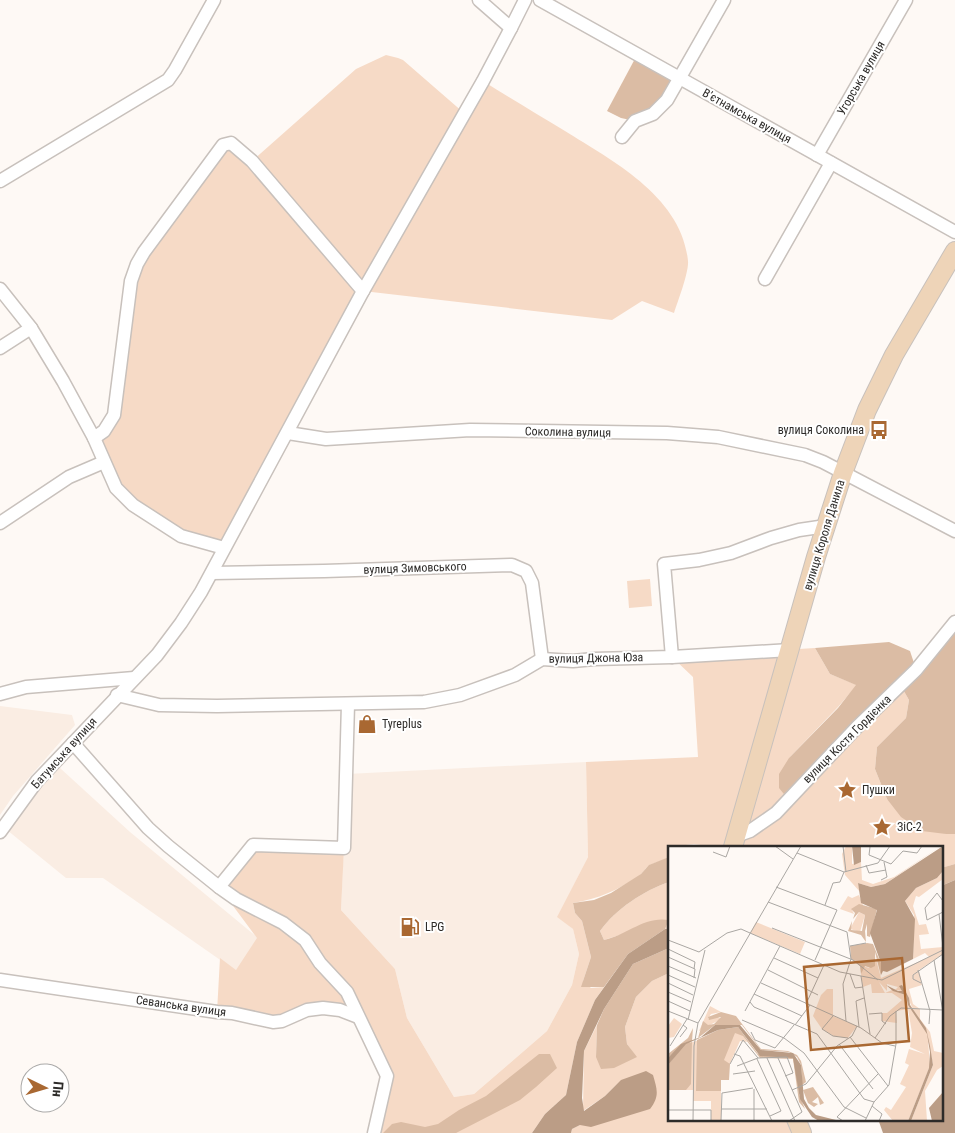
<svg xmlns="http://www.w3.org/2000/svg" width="955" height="1133" font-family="'Roboto Condensed',sans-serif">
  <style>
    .built { fill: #faede3 }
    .green { fill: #f6dac6 }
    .forest { fill: #dbbca4 }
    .water { fill: #bb9d86 }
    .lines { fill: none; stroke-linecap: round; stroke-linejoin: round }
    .minor-casing { stroke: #c8c1bc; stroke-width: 15 }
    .secondary-casing { stroke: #c8c1bc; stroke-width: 20 }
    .minor { stroke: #fff; stroke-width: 12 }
    .secondary { stroke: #eed4b8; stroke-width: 18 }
    .labels { text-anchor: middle; stroke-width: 4; stroke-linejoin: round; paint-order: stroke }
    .street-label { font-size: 12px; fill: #2d2b29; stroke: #fff }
    .poi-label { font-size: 12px; fill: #2d2b29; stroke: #fff; text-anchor: start }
    .inset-road { fill: none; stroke: #aaa7a3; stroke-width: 1 }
    .view { fill: #a96832; fill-opacity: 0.15; stroke: #a96832; stroke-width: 2.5 }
    .inset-edge { fill: none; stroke: #2d2b29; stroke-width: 2.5 }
  </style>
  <rect width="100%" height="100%" fill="#fef9f5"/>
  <!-- built -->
  <g class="built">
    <polygon points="0,706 72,715 75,725 13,796 0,815"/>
    <polygon points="586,762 588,857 558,916 573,929 579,954 572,985 547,1031 474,1094 454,1097 407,1018 395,969 341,910 347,774"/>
    <polygon points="60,768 130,832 258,938 236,971 103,878 66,878 7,830 22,805"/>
  </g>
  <!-- green -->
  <g class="green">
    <path d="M 386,55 L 398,58 L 403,60 L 464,113 L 483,81 C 510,98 537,114 565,131 C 613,161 682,197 688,261 C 689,272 678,301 674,313 L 642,301 L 612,320 L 363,291 L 224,548 L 197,541 L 133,505 L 94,438 L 111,423 L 131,281 L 223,145 L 252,161 L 356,69 Z"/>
    <polygon points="650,579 652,606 629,608 627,581"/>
    <path d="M 815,648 L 830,674 L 857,685 L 838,707 L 789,758 L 901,686 L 909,700 L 906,718 L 877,747 L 875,769 L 887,799 L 946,834 L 955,834 L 955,864 L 941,868 L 941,847 L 705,847 C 695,841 681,847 669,847 L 669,857 C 663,861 656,862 650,865 C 646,867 643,873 639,876 C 618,890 598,899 573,903 L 575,913 L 582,921 L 591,957 L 583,981 L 591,988 L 604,987 L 595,1000 L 577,1042 L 566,1095 L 545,1114 L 532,1133 L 374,1133 L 386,1083 L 358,1017 L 340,1010 L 282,1021 L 217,1012 L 220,958 L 236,970 L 257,938 L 219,887 L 253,845 L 344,848 L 341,910 L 395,969 L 407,1018 L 454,1097 L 474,1094 L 547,1031 L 572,985 L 579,954 L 573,929 L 557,917 L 588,857 L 586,762 L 698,757 L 693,677 L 672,657 Z"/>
    <path d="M 669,882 L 669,929 L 665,929 L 668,920 L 604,940 L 600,931 C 616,909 643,891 669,882 Z"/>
    <polygon points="669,973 669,1119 798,1119 804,1133 571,1133 572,1129 580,1125 621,1080 605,1096 583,1111 584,1051 597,1025 596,1057 636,1057 627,1044 625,1027 636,997 652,981"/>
  </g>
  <!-- forest -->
  <g class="forest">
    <polygon points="637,55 679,79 667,100 635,121 621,118 607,111"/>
    <polygon points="955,622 955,834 946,834 922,831 901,817 887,799 875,769 877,747 906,718 909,700 901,686 788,799 779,788 779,774 789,758 838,708 856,685 830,674 815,648 889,642 910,651 916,669"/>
    <path d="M 669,857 L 669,882 C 643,891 616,909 600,931 L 604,940 C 627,935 644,916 669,920 L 665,929 L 628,954 L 604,987 L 581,987 L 591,957 L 582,921 L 575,913 L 573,903 L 594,900 L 611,893 L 641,874 L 649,865 Z"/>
    <polygon points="955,864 955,880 941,886 941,868"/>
    <polygon points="669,948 669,973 652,981 636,997 625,1027 627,1044 637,1057 614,1068 601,1069 596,1057 597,1025 604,1009 633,964"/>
    <polygon points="539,1054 550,1054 557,1068 536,1087 520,1100 456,1133 383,1133 392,1124 401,1122 425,1127 438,1124 459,1110 486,1096"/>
  </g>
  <!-- water -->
  <g class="water">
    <polygon points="955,880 955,1133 883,1133 878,1119 941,1119 941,886"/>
    <path d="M 665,929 L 669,929 L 669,948 L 633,964 L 604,1009 L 584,1051 L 582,1098 L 584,1111 L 605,1096 L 621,1080 L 646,1071 L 653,1075 C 657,1089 660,1096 650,1109 L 591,1127 L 580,1125 L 572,1129 L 571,1133 L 532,1133 L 545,1114 L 566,1095 L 577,1042 L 595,1000 L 628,954 Z"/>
  </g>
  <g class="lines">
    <!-- minor casing -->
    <g class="minor-casing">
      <g id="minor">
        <polyline points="479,0 511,28 525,0"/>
        <polyline points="540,0 955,232"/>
        <polyline points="622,137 635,121 653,114 667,100 724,0"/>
        <polyline points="817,155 906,0"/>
        <polyline points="0,181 168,80 175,70 214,0"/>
        <polyline points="765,279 831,163"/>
        <polyline points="0,289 31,328 63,381 94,438 116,488 133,505 181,536 224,548"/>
        <polyline points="0,348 31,328"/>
        <polyline points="288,433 326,439 470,430 667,433 718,437 805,455 823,462 955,531"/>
        <polyline points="94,438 104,431 114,415 131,281 137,264 144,252 223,145 231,143 252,161 363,291"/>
        <polyline points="0,523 69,477 104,462"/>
        <polyline points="212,573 324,571 512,565 526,571 532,583 542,659"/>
        <polyline points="672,657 664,564 699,560 731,553 771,538 799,530 826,526"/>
        <polyline points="0,694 26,687 134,678"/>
        <polyline points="117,695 159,705 217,706 424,702 460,695 515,675 542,659 573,661 594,659 672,657 790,650"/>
        <polyline points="73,743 148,828 168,846 219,887 236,899 283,923 305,940 320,963 347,992 387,1076 374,1133"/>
        <polyline points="0,832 37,781 157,655 181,623 201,592 363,291 483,81 511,28"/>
        <polyline points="736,836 750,831 776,813 857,727 916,670 955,622"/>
        <polyline points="219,887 253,845 344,848 348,704"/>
        <polyline points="0,980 217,1012 232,1013 273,1022 282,1021 307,1010 323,1008 340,1010 358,1017"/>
      </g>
    </g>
    <!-- secondary casing -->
    <g class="secondary-casing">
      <g id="secondary">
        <polyline points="733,847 816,557 843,473 867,410 894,355 955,251"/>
        <polyline points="796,1119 802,1133"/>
      </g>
    </g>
    <!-- minor -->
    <use href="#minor" class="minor"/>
    <!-- secondary -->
    <use href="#secondary" class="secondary"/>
  </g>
  <!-- icons -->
  <defs>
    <g id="bus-bare" transform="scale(1.5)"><path d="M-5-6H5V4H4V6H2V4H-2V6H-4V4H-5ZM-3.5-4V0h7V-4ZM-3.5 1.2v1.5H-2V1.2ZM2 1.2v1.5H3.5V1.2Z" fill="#a96832" stroke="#fff" stroke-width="2.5" paint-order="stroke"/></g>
    <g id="shop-bare" transform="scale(1.5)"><path d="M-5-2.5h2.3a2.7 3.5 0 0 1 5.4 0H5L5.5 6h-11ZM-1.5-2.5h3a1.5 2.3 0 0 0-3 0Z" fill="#a96832" stroke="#fff" stroke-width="2.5" paint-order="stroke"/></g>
    <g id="sight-bare" transform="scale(1.5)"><path d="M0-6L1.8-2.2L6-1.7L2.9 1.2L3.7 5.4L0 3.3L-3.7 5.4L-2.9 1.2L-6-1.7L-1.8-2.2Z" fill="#a96832" stroke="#fff" stroke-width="2.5" paint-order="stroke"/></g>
    <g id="fuel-bare" transform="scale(1.5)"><path d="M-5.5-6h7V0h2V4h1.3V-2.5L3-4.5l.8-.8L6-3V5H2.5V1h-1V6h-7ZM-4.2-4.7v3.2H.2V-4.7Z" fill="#a96832" stroke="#fff" stroke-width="2.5" paint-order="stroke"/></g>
  </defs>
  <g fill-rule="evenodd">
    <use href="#bus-bare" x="879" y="430"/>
    <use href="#shop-bare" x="367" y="724"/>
    <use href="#sight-bare" x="847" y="790"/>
    <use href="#sight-bare" x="882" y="827"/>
    <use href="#fuel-bare" x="410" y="927"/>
  </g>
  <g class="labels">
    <!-- street labels -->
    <g class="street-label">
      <text transform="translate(861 78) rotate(-60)" y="4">Угорська вулиця</text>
      <text transform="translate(747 116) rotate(29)" y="4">Вʼєтнамська вулиця</text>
      <text transform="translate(568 432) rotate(1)" y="4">Соколина вулиця</text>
      <text transform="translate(824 535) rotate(-73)" y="4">вулиця Короля Данила</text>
      <text transform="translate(415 568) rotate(-2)" y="4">вулиця Зимовського</text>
      <text transform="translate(596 658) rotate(-1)" y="4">вулиця Джона Юза</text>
      <text transform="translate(847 739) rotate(-45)" y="4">вулиця Костя Гордієнка</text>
      <text transform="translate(64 753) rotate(-48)" y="4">Батумська вулиця</text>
      <text transform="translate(181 1006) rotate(8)" y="4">Севанська вулиця</text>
    </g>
    <!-- poi labels -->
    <g class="poi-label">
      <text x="864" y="434" text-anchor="end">вулиця Соколина</text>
      <text x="382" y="728">Tyreplus</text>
      <text x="862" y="794">Пушки</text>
      <text x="897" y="831">ЗіС-2</text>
      <text x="425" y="931">LPG</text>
    </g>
  </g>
  <!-- overview -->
  <g transform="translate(668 846)">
    <rect width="275" height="275" fill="#fef9f5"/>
    <path d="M 178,0 L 184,0 L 184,18 L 193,16 L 194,34 L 205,38 L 226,31 L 273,0 L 217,38 L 203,41 L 190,37 L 192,46 L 177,29 L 174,8 ZM 275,25 L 275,33 L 251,51 L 248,50 L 245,60 L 251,79 L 258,78 L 261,88 L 251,89 L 253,103 L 275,101 L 275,108 L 251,124 L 254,139 L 241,143 L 245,158 L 252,163 L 252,173 L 262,186 L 266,205 L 275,207 L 275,220 L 269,224 L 257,245 L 259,275 L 243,275 L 265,219 L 260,194 L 262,220 L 240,275 L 225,275 L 216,264 L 218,261 L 223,264 L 238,241 L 232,238 L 241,219 L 237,217 L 241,203 L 257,208 L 242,201 L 244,187 L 240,163 L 228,165 L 229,177 L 214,175 L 214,167 L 219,167 L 234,154 L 224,147 L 204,147 L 203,138 L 195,141 L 193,128 L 195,120 L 201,122 L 208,115 L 206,106 L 213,132 L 261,111 L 257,107 L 245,113 L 246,69 L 237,55 L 248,42 L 269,32 ZM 211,136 L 219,145 L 219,138 L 230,141 L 227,144 L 235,145 L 232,142 L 237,146 L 250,174 L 237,149 L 224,144 L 217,147 ZM 191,49 L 195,59 L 184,64 L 186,68 L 172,63 L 180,50 L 184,52 ZM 191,66 L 197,69 L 192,86 L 182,83 ZM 88,76 L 137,96 L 132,108 L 82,87 ZM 159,143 L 165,143 L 165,170 L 189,180 L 180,192 L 166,190 L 154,183 L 145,170 L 153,149 ZM 42,160 L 53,166 L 43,168 L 40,173 L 48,170 L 53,173 L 31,185 ZM 6,172 L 14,178 L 6,191 L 0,192 L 0,180 ZM 71,182 L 79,196 L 72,195 L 61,220 L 61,234 L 53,234 L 53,275 L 43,275 L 43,255 L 25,255 L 25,244 L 0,244 L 0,219 L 18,198 Z" fill="#f6dac6" fill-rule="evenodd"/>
    <path d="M 191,58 L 209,63 L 202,91 L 199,90 L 199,78 L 197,85 L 198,96 L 193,89 L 180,85 L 184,75 L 183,84 L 194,85 L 197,69 L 191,66 L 185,73 L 187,67 L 183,63 ZM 199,97 L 205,98 L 209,108 L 213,117 L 213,130 L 207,106 L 207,120 L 203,122 L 197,120 L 193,128 L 192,120 L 183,113 L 182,100 ZM 53,166 L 68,170 L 93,203 L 120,205 L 129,209 L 133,215 L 138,236 L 134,239 L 133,219 L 129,211 L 121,206 L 93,204 L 74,179 L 47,179 L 30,192 L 35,175 L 40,179 L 46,178 L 53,171 L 41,174 L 40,171 ZM 70,181 L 90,208 L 122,210 L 126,212 L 129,220 L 131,248 L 137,263 L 131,256 L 125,213 L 92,212 L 75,190 L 67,187 L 56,214 L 62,218 L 61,234 L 53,234 L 53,245 L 28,245 L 29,194 L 50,184 ZM 25,182 L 24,195 L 21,197 L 24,196 L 23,238 L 18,244 L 0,244 L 0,219 L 18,196 L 0,212 L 0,208 L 20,192 ZM 145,241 L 156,257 L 152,259 L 150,251 L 144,256 L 150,258 L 146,261 L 140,257 L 135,244 Z" fill="#dbbca4"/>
    <path d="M 184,0 L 193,0 L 193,16 L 186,19 ZM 275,0 L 275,25 L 269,32 L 248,42 L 237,55 L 247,73 L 245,113 L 219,126 L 215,125 L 213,129 L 213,117 L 202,87 L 209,64 L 193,57 L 190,37 L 203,41 L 217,38 ZM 218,139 L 230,145 L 234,145 L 231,140 L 234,139 L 241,152 L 242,159 L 258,182 L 262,200 L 265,219 L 243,275 L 240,275 L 242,270 L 261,222 L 262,206 L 259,188 L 240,159 L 238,149 L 225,145 ZM 47,179 L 72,179 L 93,204 L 125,207 L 133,219 L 136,253 L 141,262 L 148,269 L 172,275 L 151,275 L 144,271 L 132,253 L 125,212 L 92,210 L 70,181 L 50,184 L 18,198 L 0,219 L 0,212 L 13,198 L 33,191 ZM 275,246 L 275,275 L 264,275 L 261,262 Z" fill="#bb9d86"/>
    <path class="inset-road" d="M 107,0 L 125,13M 175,0 L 178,26M 202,1 L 201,9 L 223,18 L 235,5 L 249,7 L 254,0M 45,6 L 58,11 L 62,0M 129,7 L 176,26M 198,19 L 201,27 L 218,24M 176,26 L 210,17 L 222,0M 213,34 L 219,31 L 216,16M 108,41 L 169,64 L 147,114M 275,55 L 269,47 L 257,62 L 259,74 L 275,66M 100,56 L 179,86 L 183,113 L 175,138 L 178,175M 157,59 L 165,37 L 172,36 L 176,26M 271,68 L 275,101M 104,82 L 185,114 L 210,134M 82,87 L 172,126 L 214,134 L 275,104M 0,94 L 31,106 L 59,87 L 73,83 L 82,87M 182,100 L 198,97M 0,103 L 27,116 L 26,123M 0,111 L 27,123 L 26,132M 106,112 L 150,132M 266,114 L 275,166M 0,120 L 28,132M 100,124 L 150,149M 250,124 L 262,165 L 261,178M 182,128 L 187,142 L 195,141M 0,129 L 27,141M 193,130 L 202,188M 0,137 L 25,149M 93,137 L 142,159 L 127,179M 253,137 L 245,133 L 245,129 L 275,108M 0,146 L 23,156M 86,148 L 134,170M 0,155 L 22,165M 82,156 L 86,161 L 149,188 L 196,253 L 206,256M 138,158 L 156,119M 142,159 L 193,182 L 214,197 L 227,200M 0,165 L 30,177M 77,165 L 112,100M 201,168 L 214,167 L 214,175 L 218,178M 165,170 L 154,183 L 165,190 L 180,192M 20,174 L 37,104M 74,174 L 116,192 L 136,207 L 176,261 L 198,272M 191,181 L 188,155 L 196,152M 83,186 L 87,194 L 107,202 L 126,179M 12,191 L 19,182 L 15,179M 182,191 L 220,240M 207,192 L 222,170 L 233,162 L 275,164M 171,198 L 205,243M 2,200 L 19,173M 66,208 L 72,210 L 104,275M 99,212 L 127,275M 110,212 L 134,266 L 121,275M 89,213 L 113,265 L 102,270M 62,218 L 75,194 L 90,212 L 119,211 L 125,227 L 117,230M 69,220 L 90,212M 65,228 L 87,225M 124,244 L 138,238 L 169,200 L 184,190 L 189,180M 204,260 L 214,268 L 211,275M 53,263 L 99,263M 0,264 L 43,264 L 43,275M 25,275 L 26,200 L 30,177 L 133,0M 53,275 L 54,247 L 85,242M 61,275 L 79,275M 86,275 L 86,243M 175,275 L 169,271 L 210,228M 197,275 L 206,256 L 221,239 L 228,198 L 228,165"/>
    <path class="view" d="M 234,112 L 241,195 L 143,204 L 136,121 Z"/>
    <rect width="275" height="275" class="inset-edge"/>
  </g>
  <!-- north arrow -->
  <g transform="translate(45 1088) rotate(95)"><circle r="24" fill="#ffffff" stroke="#abaaa9"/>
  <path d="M0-4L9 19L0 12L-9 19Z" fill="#a96832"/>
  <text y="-8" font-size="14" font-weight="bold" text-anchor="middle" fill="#2d2b29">Пн</text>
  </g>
</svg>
